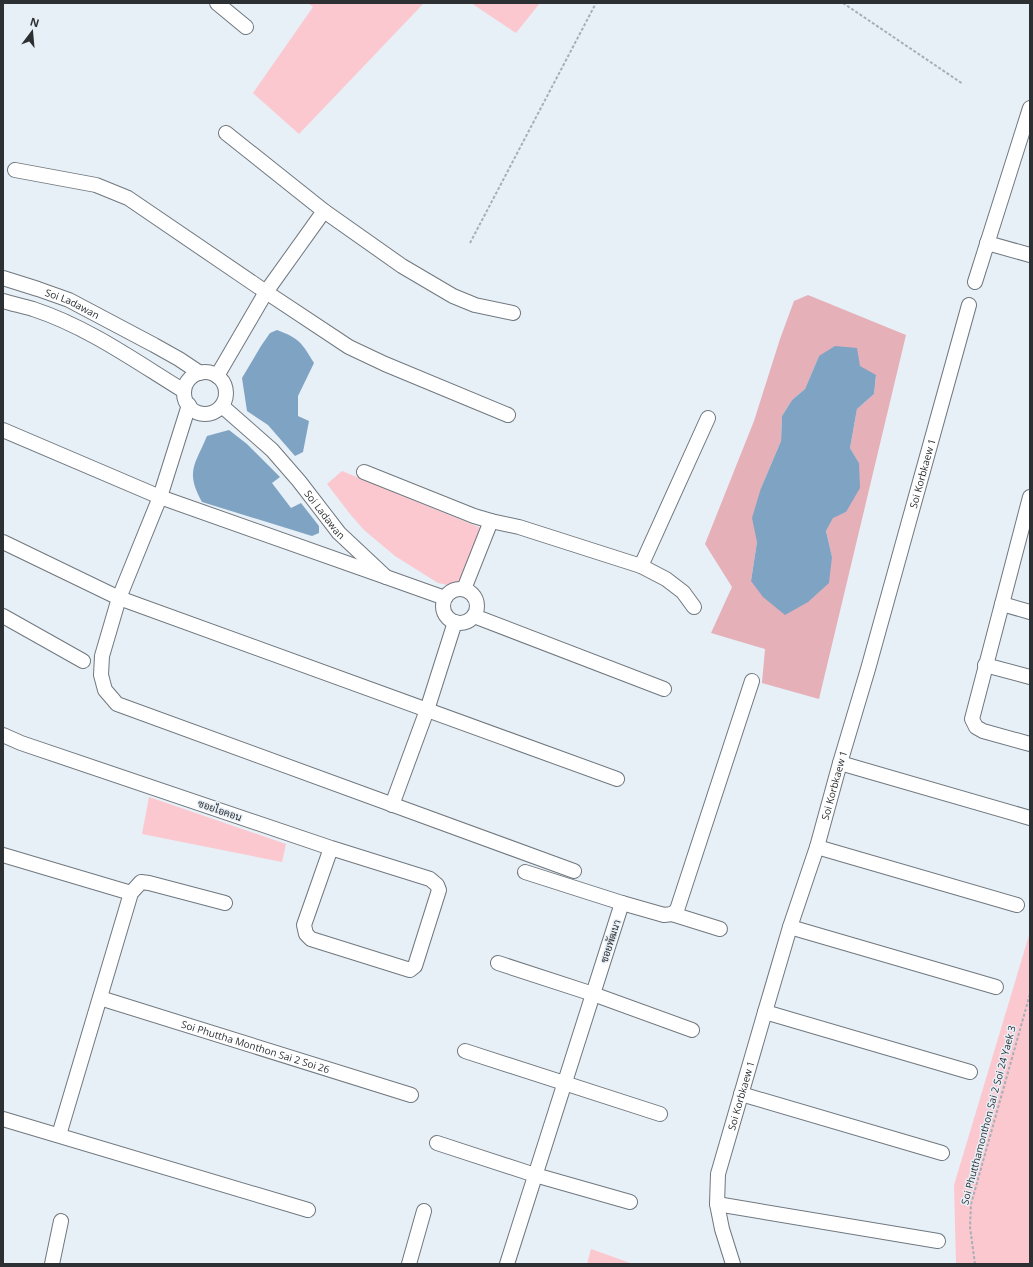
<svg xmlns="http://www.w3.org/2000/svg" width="1033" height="1267" font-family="'Open Sans',Sarabun,sans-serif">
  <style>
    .green { fill: #fcc8cf }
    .forest { fill: #e5b0b8; fill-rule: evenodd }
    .water { fill: #7fa3c3 }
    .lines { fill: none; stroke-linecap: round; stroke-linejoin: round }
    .minor-casing { stroke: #70787f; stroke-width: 16 }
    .path { stroke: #a8aeb5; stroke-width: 2; stroke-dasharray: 3 2; stroke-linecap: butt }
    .minor { stroke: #fff; stroke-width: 14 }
    .labels { text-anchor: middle; stroke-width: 3; stroke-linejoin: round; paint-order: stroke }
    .street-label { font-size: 10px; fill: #2c3033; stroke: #e7eff7 }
  </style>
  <rect width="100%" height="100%" fill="#e7eff7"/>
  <!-- green -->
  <g class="green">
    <polygon points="308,3 424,3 299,134 253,93 313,7"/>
    <polygon points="471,3 540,3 516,33"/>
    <polygon points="342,471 481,528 461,578 453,586 438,583 395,556 364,530 350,514 327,484"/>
    <polygon points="149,797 286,844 282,862 142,834"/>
    <polygon points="1030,932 1030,1264 956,1264 954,1185"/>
    <polygon points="591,1249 633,1264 587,1264"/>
  </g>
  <!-- forest -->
  <path class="forest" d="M 808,295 L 906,335 L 819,699 L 762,683 L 765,649 L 711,633 L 732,587 L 705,544 L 754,421 L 780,339 L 794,301 ZM 819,356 L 876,376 L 874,394 L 857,409 L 850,448 L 859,463 L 846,512 L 833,517 L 826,531 L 832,557 L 751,581 L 757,542 L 761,488 L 781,441 L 782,416 L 792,400 L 805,389 Z"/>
  <!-- water -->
  <g class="water">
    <path d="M 277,330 C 299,338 302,343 314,363 L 298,396 L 298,416 L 309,421 L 303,452 L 295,456 L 268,425 L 247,411 L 242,378 L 261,346 L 270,333 Z"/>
    <polygon points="835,346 857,348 860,366 876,375 874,394 857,409 850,448 859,463 860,488 846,512 833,518 826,531 832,557 829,583 808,602 785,615 763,597 751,581 757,542 752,518 761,488 781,441 782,416 792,400 805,389 819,356"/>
    <path d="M 229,430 L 247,444 L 280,477 L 272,483 L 291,508 L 301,503 L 319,526 L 319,533 L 312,536 L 202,502 C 185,471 195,465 207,436 Z"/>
  </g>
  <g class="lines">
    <!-- minor casing -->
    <g class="minor-casing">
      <g id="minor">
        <polyline points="217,3 246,27"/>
        <polyline points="226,133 324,211 402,266 453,296 475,305 513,313"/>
        <polyline points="15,170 96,185 128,198 266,292 349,347 385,364 508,415"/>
        <polyline points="987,243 1030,255"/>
        <path id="s1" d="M 3,278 L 38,289 L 69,300 L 154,345 L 179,359 L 200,373"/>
        <polyline points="975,282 1030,108"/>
        <path d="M 3,301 C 13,304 23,306 33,309 C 88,327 135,361 184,391"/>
        <circle cx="205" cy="393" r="21"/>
        <polyline points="217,376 266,292 324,211"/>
        <polyline points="189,405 160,497 119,598 102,656 101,675 105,690 117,704 574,871"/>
        <path id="s2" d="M 222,406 L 272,450 L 299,481 L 339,533 L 386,577 L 445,598"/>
        <polyline points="3,430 160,497 386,577"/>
        <polyline points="364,472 474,516 491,521 519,527 641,566 666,579 683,592 694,607"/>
        <polyline points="1030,497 972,719 976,727 983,731 1030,744"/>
        <polyline points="3,542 119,598 617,779"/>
        <polyline points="641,566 708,418"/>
        <polyline points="464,589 491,521"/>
        <circle cx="460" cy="606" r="17"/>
        <polyline points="1002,604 1030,612"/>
        <polyline points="3,616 83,661"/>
        <polyline points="474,616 664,689"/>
        <polyline points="985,665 1030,677"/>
        <polyline points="3,735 21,743 331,848 430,879 437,885 439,890 415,966 410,970 311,939 306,934 304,925 331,848"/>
        <polyline points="840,763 1030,818"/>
        <polyline points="392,805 427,710 455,622"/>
        <polyline points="817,847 1017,905"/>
        <polyline points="3,855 131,893"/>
        <polyline points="525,872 622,903"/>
        <polyline points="672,914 720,929"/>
        <polyline points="790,927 996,987"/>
        <polyline points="498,963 593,994 692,1030"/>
        <path id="s3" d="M 100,998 L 411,1095"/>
        <polyline points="765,1012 970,1072"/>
        <polyline points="465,1051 660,1114"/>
        <polyline points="741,1094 942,1153"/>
        <polyline points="3,1119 308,1210"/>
        <polyline points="59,1135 131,893 141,882 149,883 225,903"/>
        <polyline points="437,1143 535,1175 630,1202"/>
        <polyline points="717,1204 938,1241"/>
        <polyline points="52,1264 61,1221"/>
        <polyline points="409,1264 424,1211"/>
        <polyline points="507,1264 622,903 664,915 672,914 677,910 752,681"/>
        <path id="s4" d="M 733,1264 L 722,1229 L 717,1204 L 718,1174 L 765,1012 L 790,927 L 817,847 L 840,763 L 868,669 L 969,305"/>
      </g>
    </g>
    <!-- path -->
    <g class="path">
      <polyline points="843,3 963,84"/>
      <polyline points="470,243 596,3"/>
      <polyline points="975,1264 970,1227 971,1204 1030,994"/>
    </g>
    <!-- minor -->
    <use href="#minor" class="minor"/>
  </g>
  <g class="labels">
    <!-- street labels -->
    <g class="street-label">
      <text dy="4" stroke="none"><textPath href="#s1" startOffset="74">Soi Ladawan</textPath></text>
      <text dy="4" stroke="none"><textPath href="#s4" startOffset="822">Soi Korbkaew 1</textPath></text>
      <text dy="4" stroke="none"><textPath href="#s2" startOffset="150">Soi Ladawan</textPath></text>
      <text dy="4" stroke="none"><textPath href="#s4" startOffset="498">Soi Korbkaew 1</textPath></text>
      <text transform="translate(220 810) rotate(19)" y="4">ซอยไอคอน</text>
      <text transform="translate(610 941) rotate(-72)" y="4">ซอยพัฒนา</text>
      <text dy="4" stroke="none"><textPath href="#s3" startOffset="163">Soi Phuttha Monthon Sai 2 Soi 26</textPath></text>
      <text dy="4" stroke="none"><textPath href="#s4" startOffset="174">Soi Korbkaew 1</textPath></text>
      <text transform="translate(988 1115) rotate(-75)" y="4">Soi Phutthamonthon Sai 2 Soi 24 Yaek 3</text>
    </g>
  </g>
  <!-- border -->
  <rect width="1033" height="1267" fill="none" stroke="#2c3033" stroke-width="8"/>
  <!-- north arrow -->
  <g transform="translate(32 32) rotate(16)" stroke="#e7eff7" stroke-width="3" paint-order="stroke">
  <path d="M0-3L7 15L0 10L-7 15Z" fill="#2c3033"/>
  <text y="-6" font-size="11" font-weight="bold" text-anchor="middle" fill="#2c3033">N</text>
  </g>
</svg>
